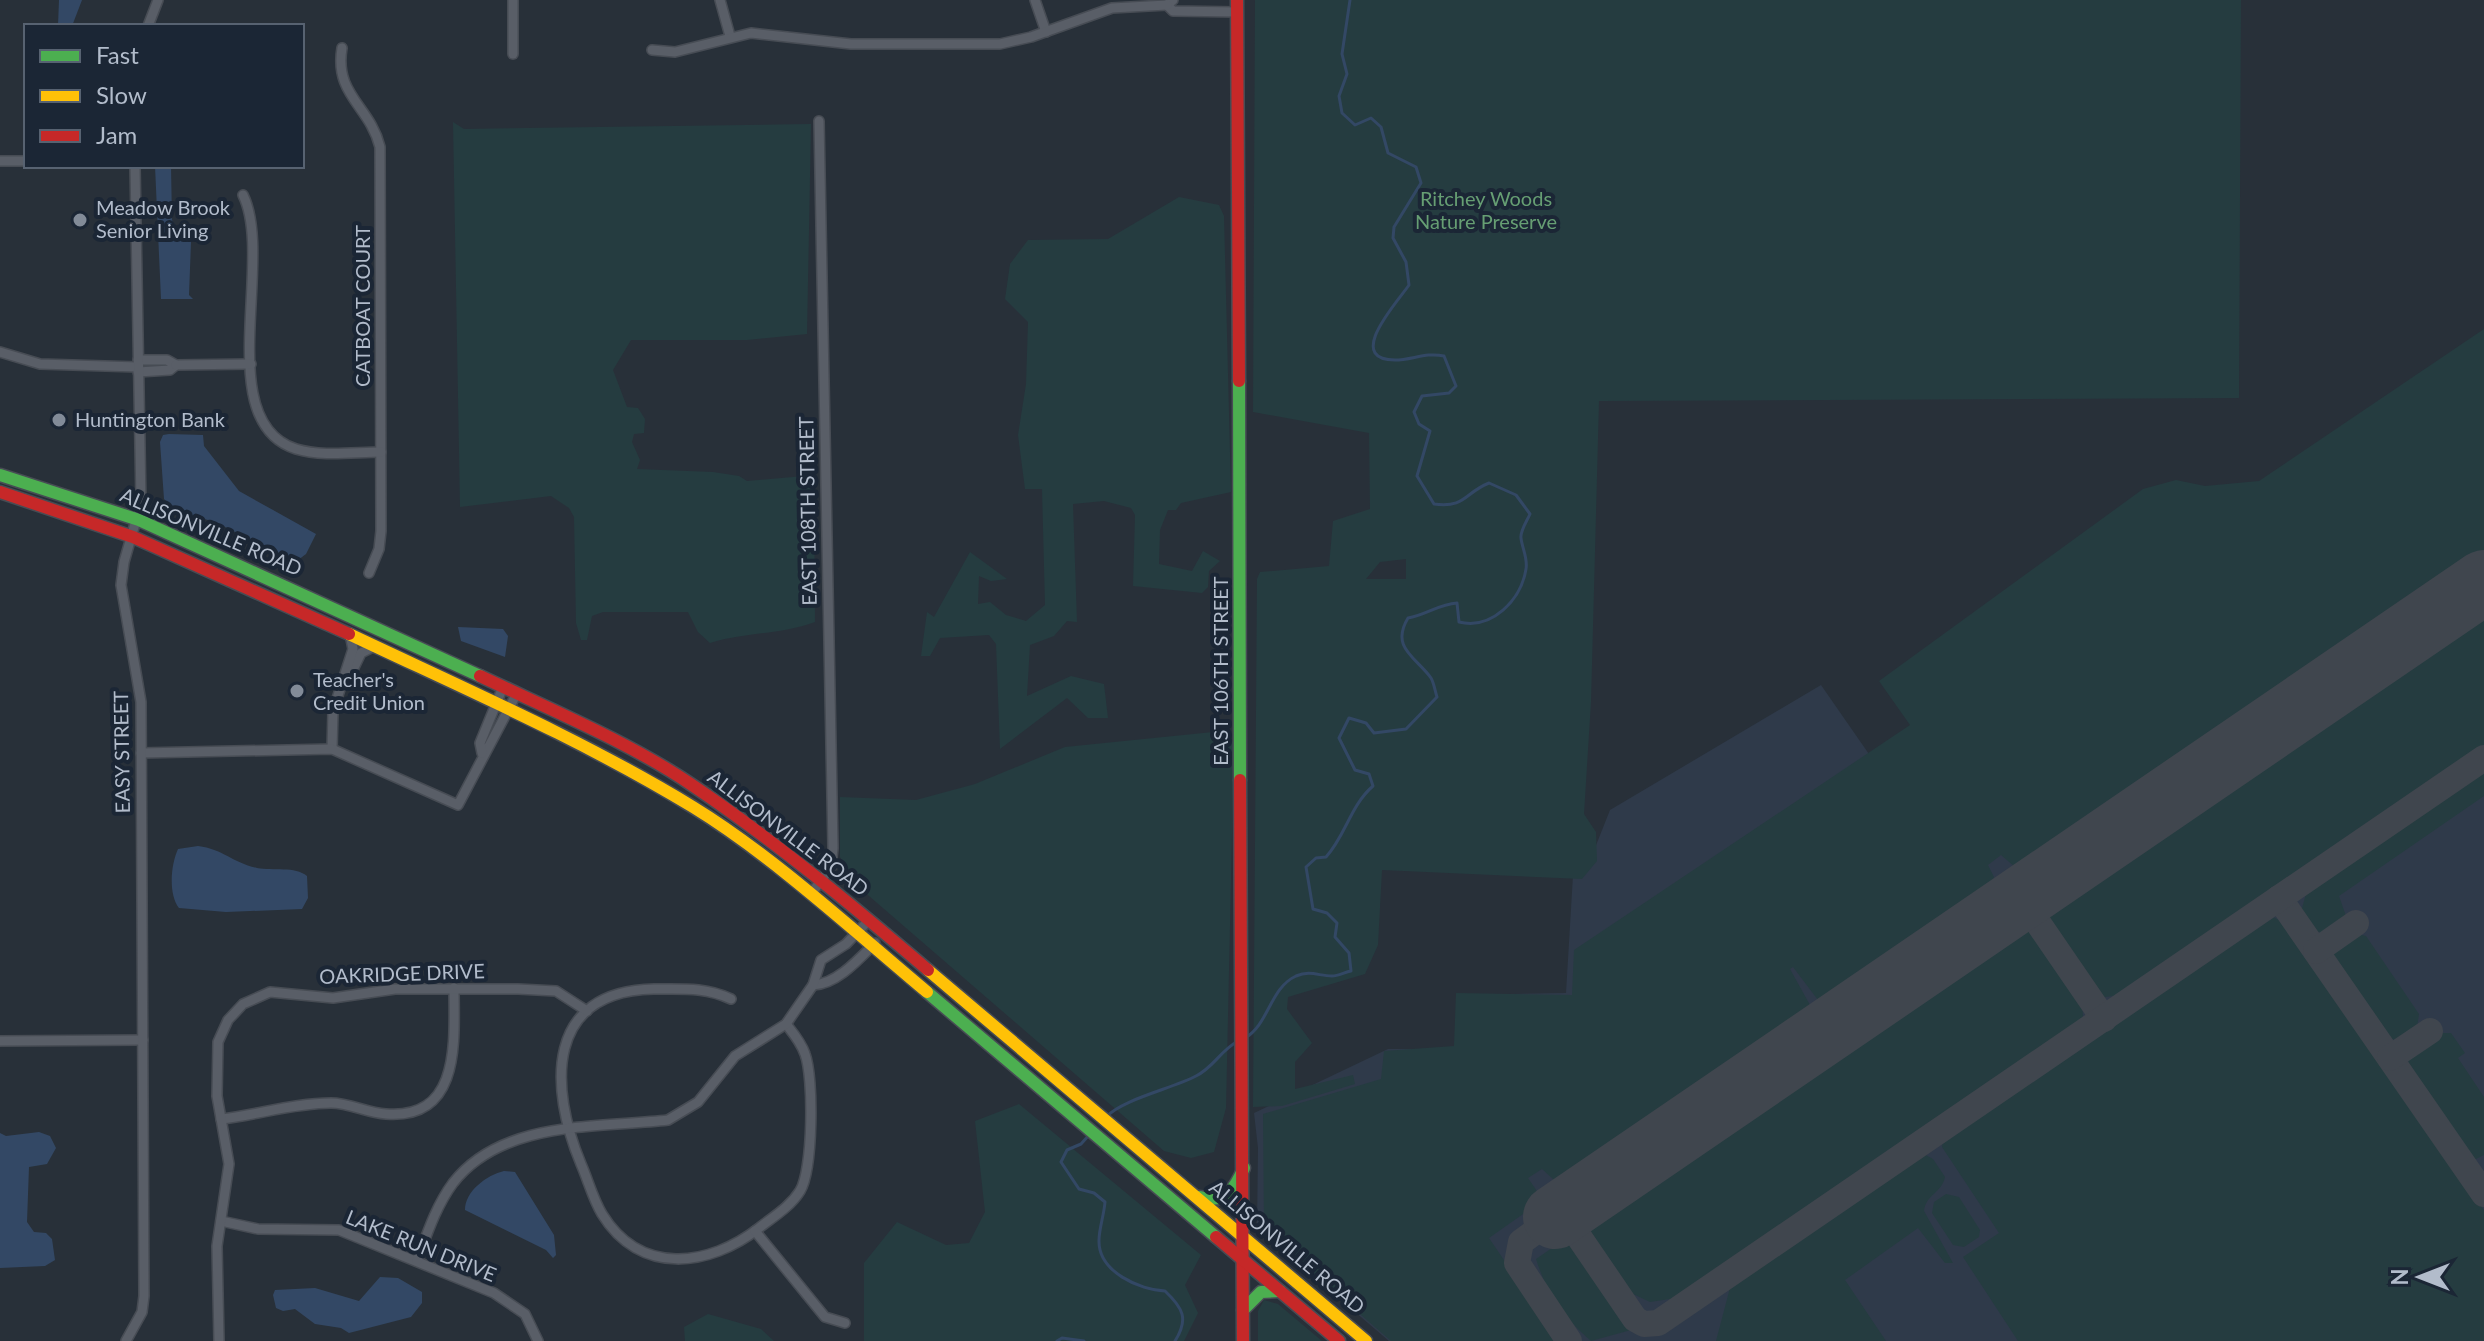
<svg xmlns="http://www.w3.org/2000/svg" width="2484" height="1341" font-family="Lato,sans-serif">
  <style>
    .airport { fill: #2f3a4a }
    .green { fill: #253c40; fill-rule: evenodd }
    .water { fill: #334865 }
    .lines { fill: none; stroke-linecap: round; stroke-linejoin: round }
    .stream { stroke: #334865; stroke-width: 3 }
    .taxiway { stroke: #40464e; stroke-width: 26 }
    .runway { stroke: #40464e; stroke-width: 64 }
    .street-casing { stroke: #474c54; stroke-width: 12 }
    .fast-casing { stroke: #474c54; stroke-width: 15 }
    .slow-casing { stroke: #474c54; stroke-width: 15 }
    .jam-casing { stroke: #474c54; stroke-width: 15 }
    .street { stroke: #595e67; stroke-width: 9 }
    .fast { stroke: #4caf50; stroke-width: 12 }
    .slow { stroke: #ffc107; stroke-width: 12 }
    .jam { stroke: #c62828; stroke-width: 12 }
    .poi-dot { fill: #828b98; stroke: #1b2635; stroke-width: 3 }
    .labels { text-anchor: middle; stroke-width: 8; stroke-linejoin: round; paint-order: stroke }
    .park-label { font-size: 20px; fill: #669e73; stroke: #1b2635 }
    .poi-label { font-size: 20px; fill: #b2bccb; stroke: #1b2635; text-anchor: start }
    .street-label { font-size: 20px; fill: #b2bccb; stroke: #1b2635 }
  </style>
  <rect width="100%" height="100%" fill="#283039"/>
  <!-- airport -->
  <polygon class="airport" points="2484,339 2484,1341 1389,1341 1257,1228 1258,1148 1254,1113 1388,1049 1457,1049 1458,995 1566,993 1573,875 1587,868 1610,810 1821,685 1871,757"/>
  <!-- green -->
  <g class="green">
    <path d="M 1255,0 L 2241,0 L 2239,398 L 1599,401 L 1591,702 L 1584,814 L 1596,832 L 1597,861 L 1582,879 L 1382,870 L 1378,945 L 1365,974 L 1288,997 L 1287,1009 L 1312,1043 L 1295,1062 L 1295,1089 L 1353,1075 L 1355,1084 L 1282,1106 L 1253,1107 L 1257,579 L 1260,572 L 1329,566 L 1333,521 L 1370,509 L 1369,433 L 1253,412 ZM 1406,559 L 1406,579 L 1366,579 L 1380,562 Z"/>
    <path d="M 453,122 L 464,129 L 811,124 L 807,334 L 747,340 L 631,340 L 613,370 L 627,407 L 638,408 L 645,419 L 644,433 L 634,434 L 632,442 L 640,460 L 637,469 L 713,472 L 739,476 L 747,481 L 804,476 L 814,487 L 815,622 C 780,635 745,632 710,643 L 698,632 L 688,612 L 603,612 L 592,616 L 587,640 L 581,640 L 576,623 L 574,517 L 569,508 L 551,496 L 460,507 Z"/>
    <polygon points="1179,197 1219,205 1224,216 1231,492 1181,503 1176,510 1168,510 1160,530 1159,564 1192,571 1203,551 1220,561 1209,571 1208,587 1202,593 1133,586 1135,515 1131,508 1104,501 1073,504 1077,622 1067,621 1054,636 1030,645 1027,696 1071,676 1104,684 1108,718 1088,718 1067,698 1000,749 996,644 989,635 940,638 930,656 921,656 927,612 934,617 970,552 1007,579 991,581 979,576 978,604 990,602 1006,615 1026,621 1045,605 1042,489 1025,489 1018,435 1026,384 1028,322 1005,299 1010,264 1028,240 1108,239"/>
    <polygon points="2484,329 2484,555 2030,867 2015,867 2001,855 1988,865 1994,877 1989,895 1824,1008 1793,967 1790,969 1815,1014 1571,1182 1554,1180 1542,1169 1528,1178 1543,1200 1489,1238 1559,1341 1391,1341 1264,1231 1263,1114 1381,1079 1384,1051 1454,1046 1456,993 1572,995 1574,950 1910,725 1879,681 2143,489 2176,480 2205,486 2259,481"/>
    <polygon points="2484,609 2484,747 2121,995 2105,997 2096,992 2050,925 2049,915 2056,901"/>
    <polygon points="1223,731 1234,743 1226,1108 1214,1152 1191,1158 1164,1151 854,883 840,857 840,797 916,800 975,784 1065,747"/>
    <polygon points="2484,768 2484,796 2339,896 2346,916 2327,933 2314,931 2301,912 2307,890"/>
    <polygon points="2264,919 2273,917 2287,924 2484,1210 2484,1341 2018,1341 1963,1257 1999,1233 1942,1147 1943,1140"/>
    <polygon points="2026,930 2037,937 2082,1004 2083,1016 2075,1028 1683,1297 1650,1302 1631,1293 1592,1242 1591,1227 1596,1215 2011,932"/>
    <polygon points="2357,934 2366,936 2419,1014 2417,1028 2400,1040 2388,1039 2333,959 2335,948"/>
    <polygon points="2442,1033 2451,1033 2465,1053 2458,1058 2484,1097 2484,1155 2476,1159 2469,1157 2407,1067 2410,1055"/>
    <polygon points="1019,1104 1201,1255 1185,1285 1198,1313 1184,1341 864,1341 864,1263 897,1222 946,1245 969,1243 985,1212 975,1121"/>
    <path d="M 1924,1154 L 1933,1159 L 1945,1177 C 1942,1193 1926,1194 1924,1211 L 1953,1263 L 1945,1263 L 1918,1228 L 1845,1280 L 1886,1341 L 1716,1341 L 1731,1284 Z"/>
    <polygon points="1946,1194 1959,1197 1980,1230 1979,1237 1964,1247 1953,1245 1932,1213 1934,1202"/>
    <path d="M 1568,1237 L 1631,1330 L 1591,1341 C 1563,1317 1547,1294 1536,1259 Z"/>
    <polygon points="1264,1300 1278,1304 1322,1341 1258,1341 1258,1311"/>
    <polygon points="708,1314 761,1329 774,1341 685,1341 684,1327"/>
  </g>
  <!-- water -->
  <g class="water">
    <polygon points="59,0 82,0 72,26 58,26"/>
    <polygon points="155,166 171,166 172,220 179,233 188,235 191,242 189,295 193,299 161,299"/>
    <polygon points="169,434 203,435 204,446 239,491 316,534 306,554 298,560 287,558 215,522 176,511 164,499 160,442 163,435"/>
    <polygon points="458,627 503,629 508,636 505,657 461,641"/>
    <path d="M 198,846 C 223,849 233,863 257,868 C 273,871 295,866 307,876 L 308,898 L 302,909 L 226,912 L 179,908 C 168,894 171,864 178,849 Z"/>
    <polygon points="39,1132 50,1136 56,1148 47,1164 29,1167 27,1222 34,1232 46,1233 52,1239 55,1260 45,1266 0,1268 0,1133 6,1136"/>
    <path d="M 504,1171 L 515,1172 L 554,1235 L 556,1255 L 553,1258 L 546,1250 L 465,1210 C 465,1191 487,1175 504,1171 Z"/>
    <polygon points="380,1277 398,1278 422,1292 422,1303 411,1317 349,1333 341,1328 315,1324 295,1309 283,1311 276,1308 273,1295 275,1290 315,1288 359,1301"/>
  </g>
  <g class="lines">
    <!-- stream -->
    <g class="stream">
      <path d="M 1245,1038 C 1269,1024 1270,988 1296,976 C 1310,970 1319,976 1332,976 C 1338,976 1345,972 1351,971 L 1349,953 L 1335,937 L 1337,923 L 1327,913 L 1313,909 L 1306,867 L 1316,858 L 1326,857 C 1346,835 1350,806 1373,786 L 1369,774 L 1355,770 L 1339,738 L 1349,718 L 1366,723 L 1374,733 L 1406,729 L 1437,697 C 1435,691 1434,683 1431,678 C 1416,657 1390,648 1408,618 C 1426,615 1439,604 1457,603 L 1459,622 C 1492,630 1521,600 1526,569 C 1528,558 1522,548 1521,538 C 1520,531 1527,521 1530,514 L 1516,495 L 1489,483 C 1464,493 1466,508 1434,504 L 1417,476 L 1430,431 L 1419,424 L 1414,412 L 1422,396 L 1449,393 L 1456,386 L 1444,356 C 1426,352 1412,360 1395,360 C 1343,360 1399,300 1409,285 L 1406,262 L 1393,238 L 1394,227 L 1421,183 L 1416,167 L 1388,153 L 1381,127 L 1371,118 L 1355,125 L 1342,113 L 1339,96 L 1347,74 L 1342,54 L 1350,0"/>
      <path d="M 1106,1117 C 1123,1099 1171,1089 1196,1076 C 1214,1067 1220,1051 1238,1041"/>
      <path d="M 1090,1134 L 1081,1144 L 1067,1150 L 1061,1162 L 1079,1189 L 1094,1193 L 1105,1202 C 1104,1215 1099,1229 1099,1240 C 1098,1272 1140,1290 1165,1291 C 1183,1308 1189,1319 1175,1341"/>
      <polyline points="1057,1341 1062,1338 1084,1341"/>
    </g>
    <!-- taxiway -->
    <g class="taxiway">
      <polyline points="2021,898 2104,1019"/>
      <polyline points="2279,898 2484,1194"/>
      <polyline points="2316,951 2356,923"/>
      <polyline points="2390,1058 2430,1031"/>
      <polyline points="1562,1212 1635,1319 1644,1324 1658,1323 2484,758"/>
      <polyline points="1555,1217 1521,1242 1517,1263 1569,1341"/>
    </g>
    <!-- runway -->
    <polyline class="runway" points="1555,1217 2484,582"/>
    <!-- street casing -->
    <g class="street-casing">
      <g id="street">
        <polyline points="513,0 513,54"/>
        <polyline points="720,0 730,36"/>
        <polyline points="1035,0 1046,32"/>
        <polyline points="1173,0 1167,5 1173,11 1237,12"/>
        <polyline points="148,26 158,0"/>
        <path d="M 342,48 C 334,95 370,106 380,147 L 381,531 L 379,549 L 369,573"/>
        <polyline points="652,50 675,52 751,33 851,44 1000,44 1031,37 1112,8 1167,5"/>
        <polyline points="0,161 26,161"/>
        <path d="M 243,195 C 275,259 211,422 296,449 C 322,457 355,452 381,452"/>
        <polyline points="0,352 40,364 138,367"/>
        <polyline points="138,360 167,360 176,365 170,370 138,372"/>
        <polyline points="176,365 251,364"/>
        <polyline points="342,686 348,680 361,653 375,646"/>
        <polyline points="332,749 333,711 353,649 350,634"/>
        <polyline points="141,753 332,749 458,805 517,693"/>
        <polyline points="482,753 480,743 503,687"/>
        <polyline points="811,894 831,867 833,848 819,121"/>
        <path d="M 813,985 C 837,984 859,959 875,943"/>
        <path d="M 731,999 C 706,987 682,989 654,989 C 545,991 549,1087 581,1164 C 588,1180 593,1199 602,1214 C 640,1276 709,1267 759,1228 C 773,1217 790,1207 800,1191 C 813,1170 814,1078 805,1054 C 801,1042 793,1033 786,1024"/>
        <polyline points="0,1041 143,1040"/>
        <path d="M 221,1119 C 257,1115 295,1103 331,1103 C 350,1103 367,1113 386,1114 C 462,1120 454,1039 454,988"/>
        <polyline points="221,1221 258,1229 339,1230 494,1293 525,1314 538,1341"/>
        <polyline points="755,1231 825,1317 845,1323"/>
        <path d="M 417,1261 C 427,1234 436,1206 453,1183 C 502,1120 597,1128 668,1120 L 698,1102 L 735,1056 L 786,1024 L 813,985 L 821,960 L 846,944 L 869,920"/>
        <polyline points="126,1341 142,1312 144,1296 141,702 121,585 124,562 141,503 135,166"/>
        <polyline points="219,1341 217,1246 229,1164 217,1096 218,1042 228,1020 243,1004 270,992 333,998 395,989 518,989 556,991 587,1011"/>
      </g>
    </g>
    <!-- fast casing -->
    <g class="fast-casing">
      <g id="fast">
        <polyline points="1239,381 1240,780"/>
        <polyline points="0,475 139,520 480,676"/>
        <polyline points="927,992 1216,1237"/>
        <path d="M 1200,1197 C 1226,1204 1234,1190 1244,1168"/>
        <polyline points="1243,1310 1261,1292 1280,1291"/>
      </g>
    </g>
    <!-- slow casing -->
    <g class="slow-casing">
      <g id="slow">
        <path d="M 349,634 C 465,689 583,740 693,807 C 773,856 854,931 927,992"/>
        <polyline points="928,970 1366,1341"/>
      </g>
    </g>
    <!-- jam casing -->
    <g class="jam-casing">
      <g id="jam">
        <polyline points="1237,0 1239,381"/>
        <polyline points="0,492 133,537 349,634"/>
        <path d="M 480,676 C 547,708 631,743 692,785 C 775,841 852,905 928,970"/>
        <polyline points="1240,780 1243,1341"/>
        <polyline points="1216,1237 1339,1341"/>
      </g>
    </g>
    <!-- street -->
    <use href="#street" class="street"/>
    <!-- fast -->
    <use href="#fast" class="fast"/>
    <!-- slow -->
    <use href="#slow" class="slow"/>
    <!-- jam -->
    <use href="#jam" class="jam"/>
  </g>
  <!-- markers -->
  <g class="poi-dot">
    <circle cx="80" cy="220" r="8"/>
    <circle cx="59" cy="420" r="8"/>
    <circle cx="297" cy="691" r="8"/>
  </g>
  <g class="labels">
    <!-- park labels -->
    <g class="park-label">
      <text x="1486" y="206">Ritchey Woods<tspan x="1486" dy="23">Nature Preserve</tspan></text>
    </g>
    <!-- poi labels -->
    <g class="poi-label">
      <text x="96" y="215">Meadow Brook<tspan x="96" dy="23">Senior Living</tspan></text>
      <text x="75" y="427">Huntington Bank</text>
      <text x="313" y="687">Teacher's<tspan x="313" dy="23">Credit Union</tspan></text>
    </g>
    <!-- street labels -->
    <g class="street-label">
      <text transform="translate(363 306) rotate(-90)" y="7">CATBOAT COURT</text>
      <text transform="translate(808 511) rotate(-91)" y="7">EAST 108TH STREET</text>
      <text transform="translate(211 532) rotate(23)" y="7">ALLISONVILLE ROAD</text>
      <text transform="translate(1221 671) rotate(-90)" y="7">EAST 106TH STREET</text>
      <text transform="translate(122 752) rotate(-91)" y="7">EASY STREET</text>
      <text transform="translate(788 833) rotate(37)" y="7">ALLISONVILLE ROAD</text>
      <text transform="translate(402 974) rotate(-2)" y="7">OAKRIDGE DRIVE</text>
      <text transform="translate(421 1246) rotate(22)" y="7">LAKE RUN DRIVE</text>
      <text transform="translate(1287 1247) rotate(40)" y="7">ALLISONVILLE ROAD</text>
    </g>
  </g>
  <!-- legend -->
  <rect x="24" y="24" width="280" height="144" fill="#1b2635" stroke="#576271" stroke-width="2"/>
  <rect x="40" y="50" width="40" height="12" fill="#4caf50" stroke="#576271" stroke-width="2"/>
  <text x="96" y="64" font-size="24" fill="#b2bccb">Fast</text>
  <rect x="40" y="90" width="40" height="12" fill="#ffc107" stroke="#576271" stroke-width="2"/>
  <text x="96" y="104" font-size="24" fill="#b2bccb">Slow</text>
  <rect x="40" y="130" width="40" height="12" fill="#c62828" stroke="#576271" stroke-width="2"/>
  <text x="96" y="144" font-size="24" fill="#b2bccb">Jam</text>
  <!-- north arrow -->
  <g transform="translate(2420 1277) rotate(270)" stroke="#1b2635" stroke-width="6" paint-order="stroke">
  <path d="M0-6L14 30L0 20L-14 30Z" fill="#b2bccb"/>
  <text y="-12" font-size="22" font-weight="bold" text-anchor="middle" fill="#b2bccb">N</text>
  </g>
</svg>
